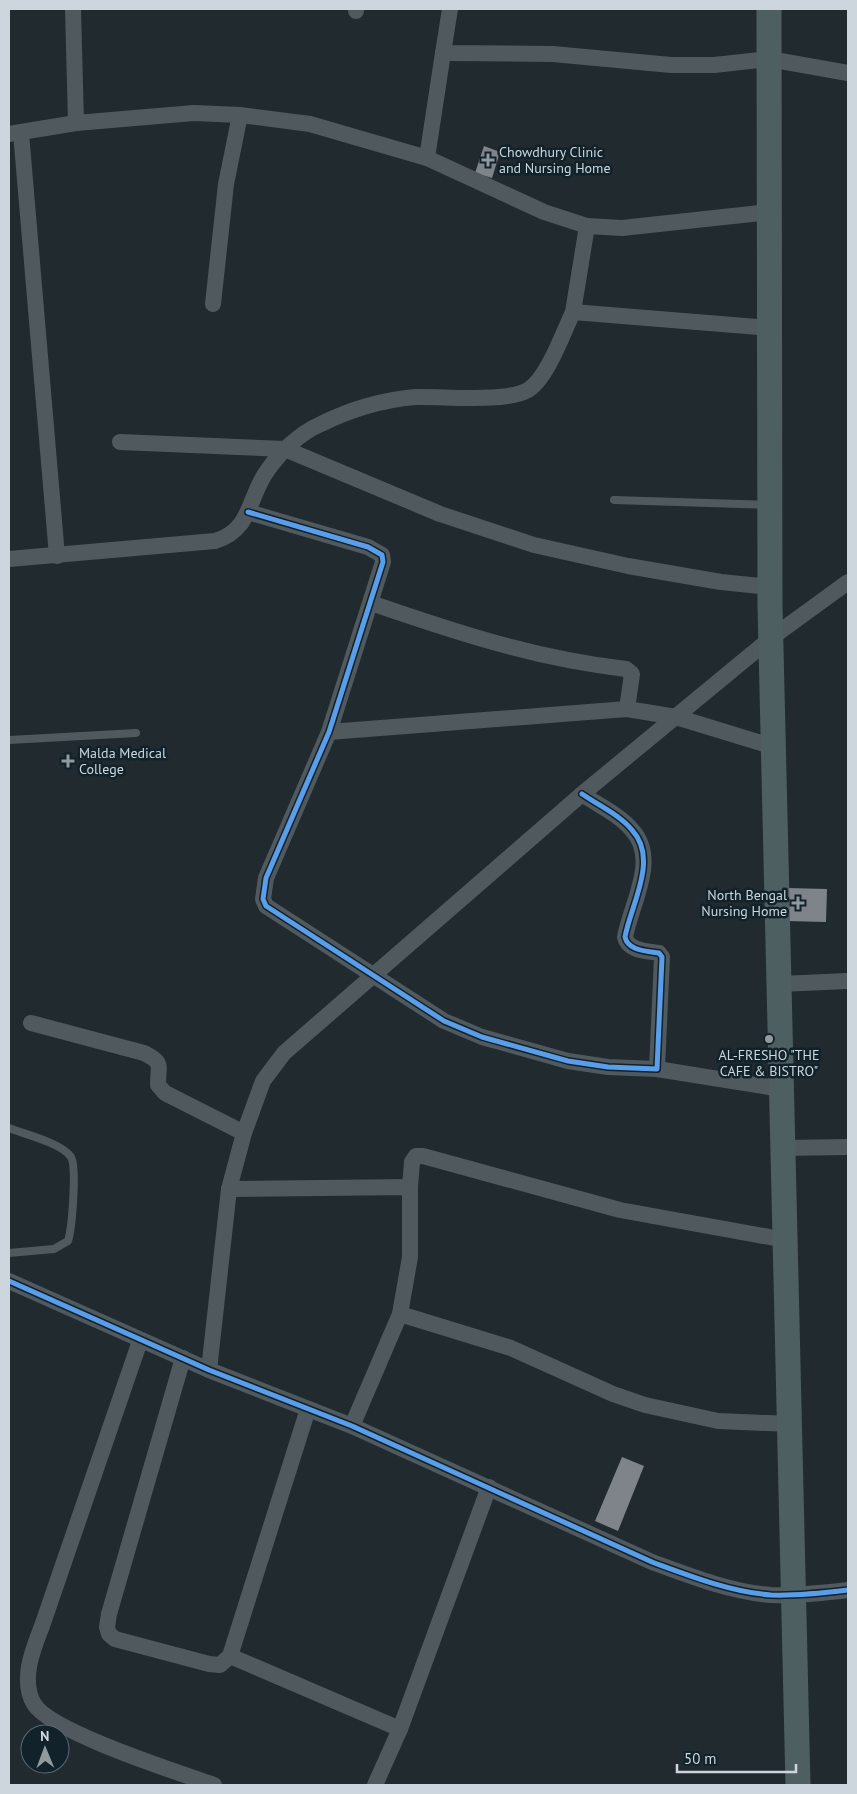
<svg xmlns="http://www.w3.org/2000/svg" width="857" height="1794" font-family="'PT Sans',sans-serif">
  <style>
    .building { fill: #7e848a }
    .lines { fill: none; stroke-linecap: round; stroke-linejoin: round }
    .lane { stroke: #50595d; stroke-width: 8 }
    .street { stroke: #50595d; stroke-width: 16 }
    .primary { stroke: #4e5f62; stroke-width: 25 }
    .cycleway-casing { stroke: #11222b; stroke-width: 8 }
    .cycleway { stroke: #5a9eea; stroke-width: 5 }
    .poi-dot { fill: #909a9f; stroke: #11222b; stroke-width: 2 }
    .labels { text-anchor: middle; stroke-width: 5; stroke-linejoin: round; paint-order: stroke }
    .poi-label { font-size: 14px; fill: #ccd6dc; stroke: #11222b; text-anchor: start }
  </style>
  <rect width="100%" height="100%" fill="#202a2f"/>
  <!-- building -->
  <g class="building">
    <polygon points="484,146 500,152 492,178 475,173"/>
    <polygon points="787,888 827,889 826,922 786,921"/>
    <polygon points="622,1457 644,1466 618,1531 595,1521"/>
  </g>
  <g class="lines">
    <!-- lane -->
    <g class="lane">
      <polyline points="614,500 768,505"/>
      <polyline points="9,740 136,733"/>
      <path d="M 9,1128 C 24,1134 62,1143 71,1157 C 77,1167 72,1229 68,1241 L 54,1249 L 9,1253"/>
    </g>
    <!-- street -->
    <g class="street">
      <polyline points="73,9 76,123"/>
      <polyline points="356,9 356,11"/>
      <polyline points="450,9 443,53 553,54 671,65 714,65 769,59 848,73"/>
      <polyline points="21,133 57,556"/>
      <polyline points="9,134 76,123 194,113 240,115 310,124 427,158 544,212 587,226 622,228 770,212"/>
      <polyline points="427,158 443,53"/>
      <polyline points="213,304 226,184 240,115"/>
      <polyline points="573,312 587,226"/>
      <polyline points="120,442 285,449 440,514 534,545 628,566 721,582 770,587"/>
      <path d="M 248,512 L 368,547 L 382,555 L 383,562 L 329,732 L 266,878 L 263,899 L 266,906 L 444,1021 L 482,1037 L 568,1061 L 608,1067 L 657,1069 L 662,957 L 659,953 C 647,951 628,951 625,937 C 631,904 659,859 632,830 C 620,815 598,805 582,794"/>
      <path d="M 9,559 L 215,541 C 252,530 248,497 267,471 C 280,452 300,433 321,424 C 351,409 382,400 415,397 C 443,396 505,403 528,390 C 547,379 564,331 573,312 L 771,328"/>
      <path d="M 371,603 C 458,633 534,658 626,669 L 632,674 L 627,709"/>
      <polyline points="329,732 627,709 676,717 774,747"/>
      <polyline points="779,984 848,981"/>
      <path d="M 31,1023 L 144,1053 C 164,1063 158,1065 158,1085 L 165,1093 L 244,1133"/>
      <polyline points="657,1069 781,1089"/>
      <polyline points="783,1148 848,1147"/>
      <polyline points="410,1187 412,1162 416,1156 423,1156 620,1210 786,1240"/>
      <polyline points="229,1189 410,1187 410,1257 400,1314 352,1426"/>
      <path d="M 9,1281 L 209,1370 L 352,1426 L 652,1562 C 690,1576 731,1592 771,1595 C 797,1596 823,1593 848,1590"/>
      <polyline points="400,1314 511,1348 613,1394 645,1405 718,1421 790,1424"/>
      <path d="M 140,1341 L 42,1626 C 33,1649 20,1680 34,1704 C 51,1732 177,1772 214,1785"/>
      <polyline points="183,1358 109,1614 107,1627 109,1634 115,1639 209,1664 220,1665 230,1656"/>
      <polyline points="209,1370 229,1189 244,1133 263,1081 284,1053 582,794 771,638 848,582"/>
      <polyline points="308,1409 230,1656 400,1729"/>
      <polyline points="375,1785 400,1729 489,1487"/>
    </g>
    <!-- primary -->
    <polyline class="primary" points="769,9 770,606 798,1785"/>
    <!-- cycleway casing -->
    <g class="cycleway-casing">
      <g id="cycleway">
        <path d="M 248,512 L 368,547 L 382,555 L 383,562 L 329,732 L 266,878 L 263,899 L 266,906 L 444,1021 L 482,1037 L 568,1061 L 608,1067 L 657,1069 L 662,957 L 659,953 C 647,951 628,951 625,937 C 631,904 659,859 632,830 C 620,815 598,805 582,794"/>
        <path d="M 9,1281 L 209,1370 L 352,1426 L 652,1562 C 690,1576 731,1592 771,1595 C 797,1596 823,1593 848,1590"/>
      </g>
    </g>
    <!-- cycleway -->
    <use href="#cycleway" class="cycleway"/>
  </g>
  <!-- markers -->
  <g class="poi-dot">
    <path d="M485.5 152.5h5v5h5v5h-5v5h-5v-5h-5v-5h5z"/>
    <path d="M65.5 753.5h5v5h5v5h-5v5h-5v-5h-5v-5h5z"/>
    <path d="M795.5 895.5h5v5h5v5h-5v5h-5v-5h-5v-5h5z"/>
    <circle cx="769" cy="1039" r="5"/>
  </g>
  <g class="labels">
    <!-- poi labels -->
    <g class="poi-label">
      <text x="499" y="157">Chowdhury Clinic<tspan x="499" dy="16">and Nursing Home</tspan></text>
      <text x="79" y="758">Malda Medical<tspan x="79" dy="16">College</tspan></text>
      <text x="787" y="900" text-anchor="end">North Bengal<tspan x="787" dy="16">Nursing Home</tspan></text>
      <text x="769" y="1060" text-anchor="middle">AL-FRESHO "THE<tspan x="769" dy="16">CAFE &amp; BISTRO"</tspan></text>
    </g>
  </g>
  <!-- border -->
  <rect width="857" height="1794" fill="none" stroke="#ccd6dc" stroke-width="20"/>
  <!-- north arrow -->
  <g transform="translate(45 1749) rotate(359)"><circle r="24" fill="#11222b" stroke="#5c6a72"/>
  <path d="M0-4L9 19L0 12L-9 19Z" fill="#909a9f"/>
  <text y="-8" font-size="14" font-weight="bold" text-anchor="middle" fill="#ccd6dc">N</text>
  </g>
  <!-- scale -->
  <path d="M677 1764v8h119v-8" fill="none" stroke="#ccd6dc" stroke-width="2.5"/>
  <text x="684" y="1764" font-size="15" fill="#ccd6dc" stroke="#11222b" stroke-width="4" paint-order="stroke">50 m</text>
</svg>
